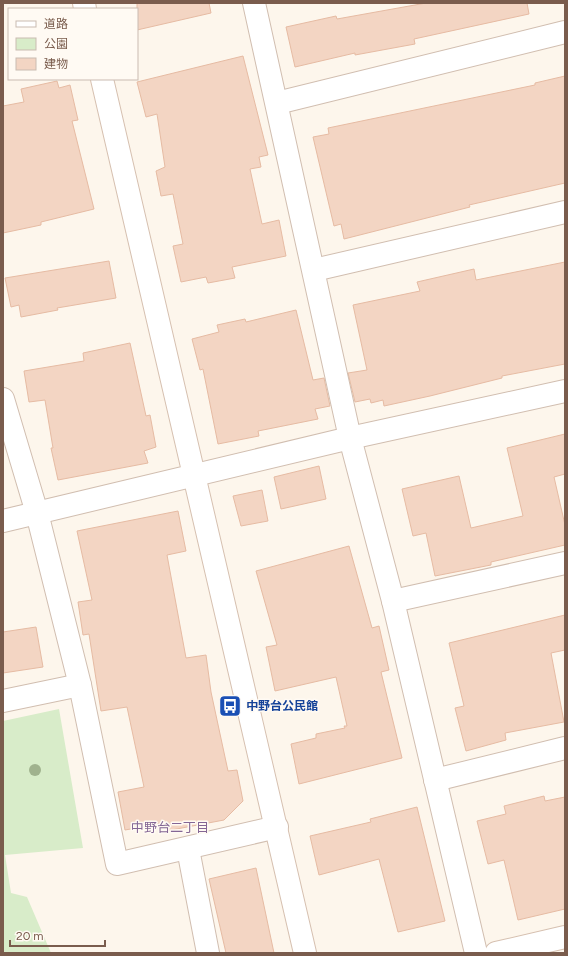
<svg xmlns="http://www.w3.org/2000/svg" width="568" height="956" font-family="Figtree,'Noto Sans JP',sans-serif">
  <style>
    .green { fill: #d8ecc9 }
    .building { fill: #f3d5c3; stroke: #e6bba3 }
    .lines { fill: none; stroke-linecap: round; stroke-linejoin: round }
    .street-casing { stroke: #d1beb0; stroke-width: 24 }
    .secondary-casing { stroke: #d6c0b0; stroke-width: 24 }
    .street { stroke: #fff; stroke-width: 22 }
    .secondary { stroke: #fff; stroke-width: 22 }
    .tree { fill: #a0b28e }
    .labels { text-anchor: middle; stroke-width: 3; stroke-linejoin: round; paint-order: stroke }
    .transit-label { font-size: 12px; font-weight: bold; fill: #164399; stroke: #fffaf3; text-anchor: start }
    .neighbourhood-label { font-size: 13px; fill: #846695; stroke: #fffaf3 }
  </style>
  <rect width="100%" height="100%" fill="#fdf6ec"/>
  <!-- green -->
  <polygon class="green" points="59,709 83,848 5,855 11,893 27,897 51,953 3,953 3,721"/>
  <!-- building -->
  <g class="building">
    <polygon points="137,3 209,3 211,13 137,30"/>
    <polygon points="426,3 527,3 529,14 414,39 415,44 355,55 355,53 295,67 286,27 336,16 337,19"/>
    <polygon points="243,56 268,155 259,157 261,167 250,169 262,224 279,220 286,256 232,267 235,278 208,283 206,277 181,282 173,246 183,244 173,194 161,196 156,171 165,167 157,114 146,117 137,82"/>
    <polygon points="565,76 565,183 469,205 470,207 344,239 341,224 334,226 313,137 329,134 328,128 535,85 535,83"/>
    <polygon points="57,81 59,88 70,85 78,120 72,121 94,209 41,222 41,225 3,233 3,106 24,102 21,89"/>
    <polygon points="109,261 116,298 57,308 58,310 21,317 19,305 11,307 5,278"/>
    <polygon points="565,262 565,364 502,376 502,378 430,396 384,406 383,400 371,403 370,399 355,402 348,373 367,370 353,305 420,291 417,282 474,269 476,280"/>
    <polygon points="296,310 313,380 324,378 330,406 315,409 318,419 258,431 259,436 218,444 203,369 200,370 192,339 219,332 217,325 245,319 246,322"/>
    <polygon points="130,343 146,416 150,415 156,447 144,451 148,463 58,480 51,448 53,448 45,400 29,402 24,371 84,361 83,353"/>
    <polygon points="565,434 565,474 554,477 565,525 565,545 491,562 491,565 435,576 426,533 413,536 402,489 459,476 471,528 523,516 507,448"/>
    <polygon points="319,466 326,499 281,509 274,477"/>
    <polygon points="262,490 268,521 241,526 233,496"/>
    <polygon points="178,511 186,551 167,555 186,658 206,655 211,692 228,771 237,770 243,801 224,820 166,831 164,823 125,830 118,792 144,787 127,707 101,711 89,634 83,635 78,602 92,600 77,531"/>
    <polygon points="349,546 372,628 379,626 389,670 381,672 402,758 299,784 291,744 316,738 316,734 345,728 344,726 347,726 336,677 275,691 266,647 277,645 256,571"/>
    <polygon points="565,615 565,650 551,653 564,722 505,733 506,740 466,751 455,708 464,706 449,643"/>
    <polygon points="36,627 43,667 3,673 3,632"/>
    <polygon points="544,796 545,801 565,797 565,909 518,920 504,860 488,864 477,821 506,814 504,806"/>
    <polygon points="417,807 445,921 398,932 379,859 319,875 310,836 371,822 370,819"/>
    <polygon points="256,868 274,953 226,953 209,879"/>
  </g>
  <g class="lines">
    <!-- street casing -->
    <g class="street-casing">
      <g id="street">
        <polyline points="254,3 350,438 393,601 476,953"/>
        <polyline points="277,103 565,32"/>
        <polyline points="314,270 565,212"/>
        <polyline points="3,399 37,513 80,685 117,864 277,827"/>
        <polyline points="3,521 350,438 565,391"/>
        <polyline points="393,601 565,563"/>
        <polyline points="3,701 80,685"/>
        <polyline points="435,780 565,748"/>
        <polyline points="188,849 208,953"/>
      </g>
    </g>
    <!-- secondary casing -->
    <g class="secondary-casing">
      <g id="secondary">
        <polyline points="84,3 85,9"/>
        <polyline points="102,79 305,953"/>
        <polyline points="496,953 565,937"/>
      </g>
    </g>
    <!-- street -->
    <use href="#street" class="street"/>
    <!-- secondary -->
    <use href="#secondary" class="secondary"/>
  </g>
  <!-- trees -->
  <circle class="tree" cx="35" cy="770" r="6"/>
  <!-- icons -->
  <defs>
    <g id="bus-square" transform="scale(1.15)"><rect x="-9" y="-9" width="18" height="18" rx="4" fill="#1a4fb4" stroke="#fffaf3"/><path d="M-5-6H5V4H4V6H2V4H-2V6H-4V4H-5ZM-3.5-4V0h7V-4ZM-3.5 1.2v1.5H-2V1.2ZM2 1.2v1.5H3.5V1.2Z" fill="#fff"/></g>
  </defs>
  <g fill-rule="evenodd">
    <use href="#bus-square" x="230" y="706"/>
  </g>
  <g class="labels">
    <!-- transit labels -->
    <g class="transit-label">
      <text x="246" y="710">中野台公民館</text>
    </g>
    <!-- neighbourhood labels -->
    <g class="neighbourhood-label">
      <text x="170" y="832">中野台二丁目</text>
    </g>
  </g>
  <!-- border -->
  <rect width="568" height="956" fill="none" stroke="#7a5c4d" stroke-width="8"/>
  <!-- legend -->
  <rect x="8" y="8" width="130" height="72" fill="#fffaf3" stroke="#cabbb1"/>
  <rect x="16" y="21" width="20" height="6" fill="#ffffff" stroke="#cabbb1"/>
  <text x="44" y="28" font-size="12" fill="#7a5c4d">道路</text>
  <rect x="16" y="38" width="20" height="12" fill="#d8ecc9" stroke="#cabbb1"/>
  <text x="44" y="48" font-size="12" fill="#7a5c4d">公園</text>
  <rect x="16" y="58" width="20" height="12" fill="#f3d5c3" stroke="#cabbb1"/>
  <text x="44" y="68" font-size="12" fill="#7a5c4d">建物</text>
  <!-- scale -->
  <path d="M10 940v6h95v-6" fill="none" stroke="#7a5c4d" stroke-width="2"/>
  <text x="16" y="940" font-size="12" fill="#7a5c4d" stroke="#fffaf3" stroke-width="3" paint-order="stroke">20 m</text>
</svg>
